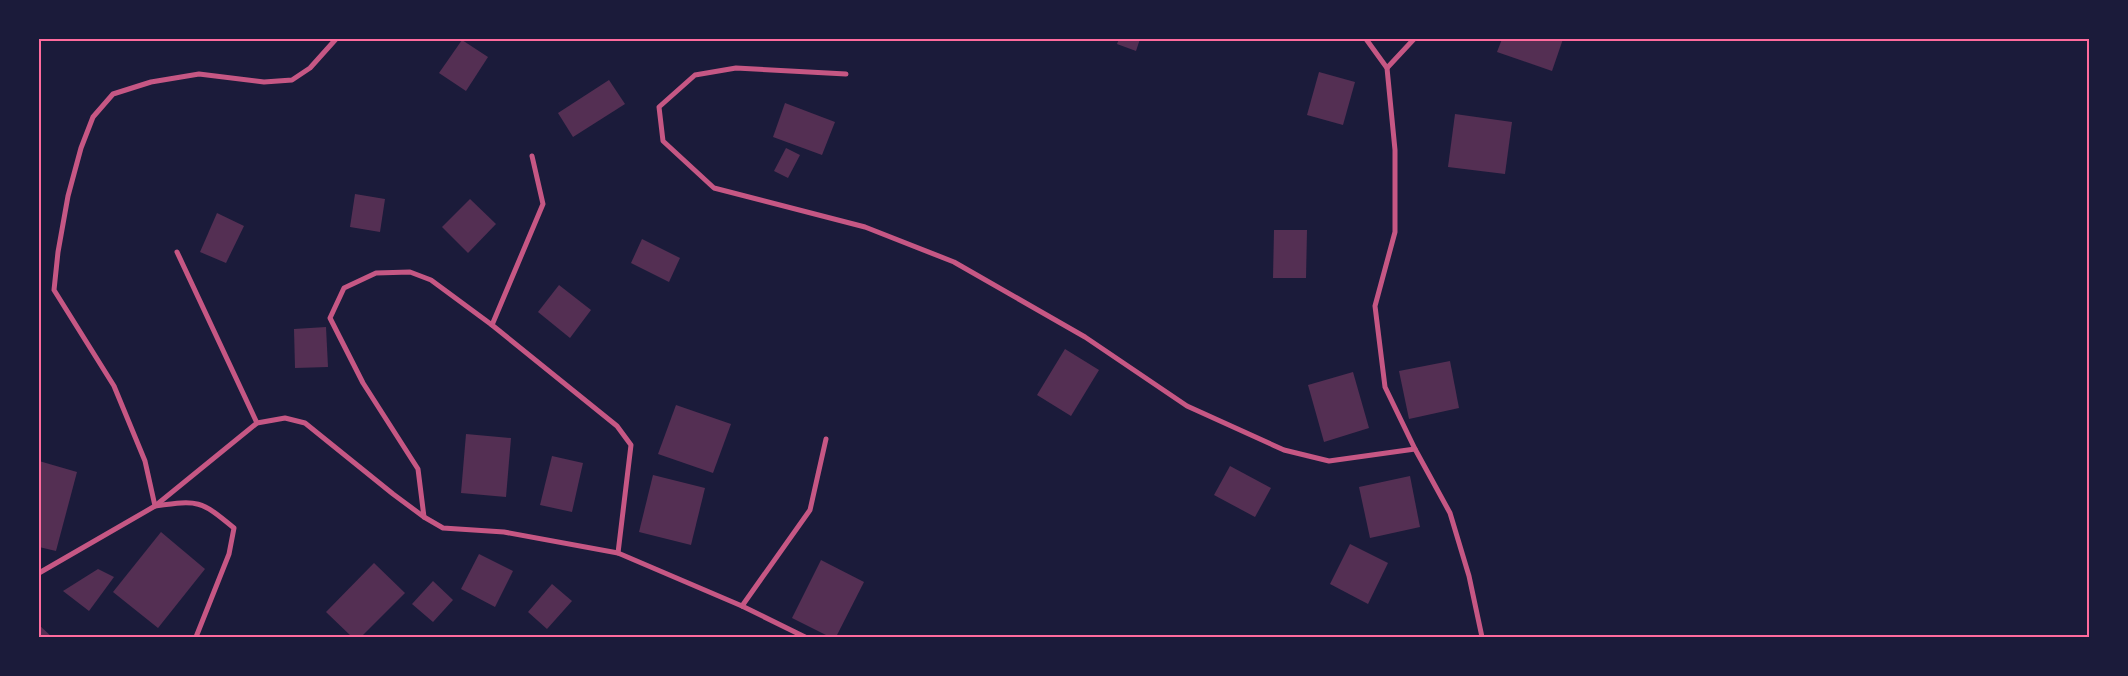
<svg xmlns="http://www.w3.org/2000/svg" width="2128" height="676" font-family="Poppins,sans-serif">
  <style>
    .building { fill: #542f53 }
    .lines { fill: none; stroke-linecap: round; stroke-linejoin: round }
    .minor { stroke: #c65784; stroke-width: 5 }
    .neatline { fill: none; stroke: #ff6b9d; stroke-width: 2 }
  </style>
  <rect width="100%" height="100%" fill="#1b1b3a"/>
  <!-- building -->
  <g class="building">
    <polygon points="1119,39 1140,39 1136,51 1117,44"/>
    <polygon points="1502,39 1563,39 1552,71 1497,52"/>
    <polygon points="462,40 488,57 466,91 439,73"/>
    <polygon points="1319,72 1355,82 1343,125 1307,115"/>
    <polygon points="609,80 625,104 573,137 558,113"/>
    <polygon points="785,103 835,122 822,155 773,137"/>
    <polygon points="1455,114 1512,122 1505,174 1448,167"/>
    <polygon points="786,148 800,155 788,178 774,171"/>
    <polygon points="355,194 385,199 380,232 350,227"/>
    <polygon points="470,199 496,224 468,253 442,227"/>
    <polygon points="217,213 244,226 226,263 200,252"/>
    <polygon points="1274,230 1307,230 1306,278 1273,278"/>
    <polygon points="642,239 680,258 669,282 631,263"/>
    <polygon points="559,285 591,310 570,338 538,312"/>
    <polygon points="326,327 328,367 295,368 294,329"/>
    <polygon points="1065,349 1099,370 1071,416 1037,395"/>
    <polygon points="1450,361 1459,408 1409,419 1399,371"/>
    <polygon points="1353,372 1369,428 1324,442 1308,385"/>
    <polygon points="676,405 731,424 713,473 658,454"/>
    <polygon points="466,434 511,438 506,497 461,493"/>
    <polygon points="552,456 583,463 572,512 540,505"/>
    <polygon points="39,461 77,472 56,551 39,547"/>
    <polygon points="1230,466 1271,488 1255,517 1214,495"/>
    <polygon points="653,475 705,488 691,545 639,532"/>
    <polygon points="1410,476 1420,527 1370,538 1359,487"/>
    <polygon points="161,532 205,569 158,628 113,592"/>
    <polygon points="1350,544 1388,563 1368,604 1330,584"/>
    <polygon points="479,554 513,571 495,607 461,589"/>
    <polygon points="821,560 864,582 836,637 830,637 792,618"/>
    <polygon points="374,563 405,593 361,637 352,637 326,612"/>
    <polygon points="98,569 114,577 89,611 63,591"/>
    <polygon points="433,581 453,600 433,622 412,604"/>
    <polygon points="552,584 572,601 547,629 528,612"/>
    <polygon points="39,625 52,637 39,637"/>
  </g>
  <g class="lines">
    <!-- minor -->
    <g class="minor">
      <polyline points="1366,39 1387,68 1395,150 1395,232 1375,306 1385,387 1415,449 1450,513 1469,576 1482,637"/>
      <polyline points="1387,68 1414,39"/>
      <polyline points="846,74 736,68 695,75 659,107 663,141 714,188 865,227 954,262 1085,337 1187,406 1284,450 1329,461 1415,449"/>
      <polyline points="177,252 257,423"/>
      <polyline points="492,325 543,204 532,156"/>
      <polyline points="424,517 418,469 363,383 330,318 344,288 376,273 410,272 431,280 492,325 617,426 631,445 618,553"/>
      <polyline points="39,573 155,506 257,423 285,418 305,423 393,494 424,517 443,528 504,532 618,553 742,606 805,637"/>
      <polyline points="742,606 810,510 826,439"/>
      <path d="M 196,637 L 229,554 L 234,528 C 200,500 199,500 155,506 L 145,461 L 114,386 L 54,290 L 58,252 L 68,196 L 81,148 L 93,117 L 113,94 L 151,82 L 199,74 L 264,82 L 292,80 L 310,68 L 336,39"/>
    </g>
  </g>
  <!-- border -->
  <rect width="2128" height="676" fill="none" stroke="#1b1b3a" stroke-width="80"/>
  <rect x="40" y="40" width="2048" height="596" class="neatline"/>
</svg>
